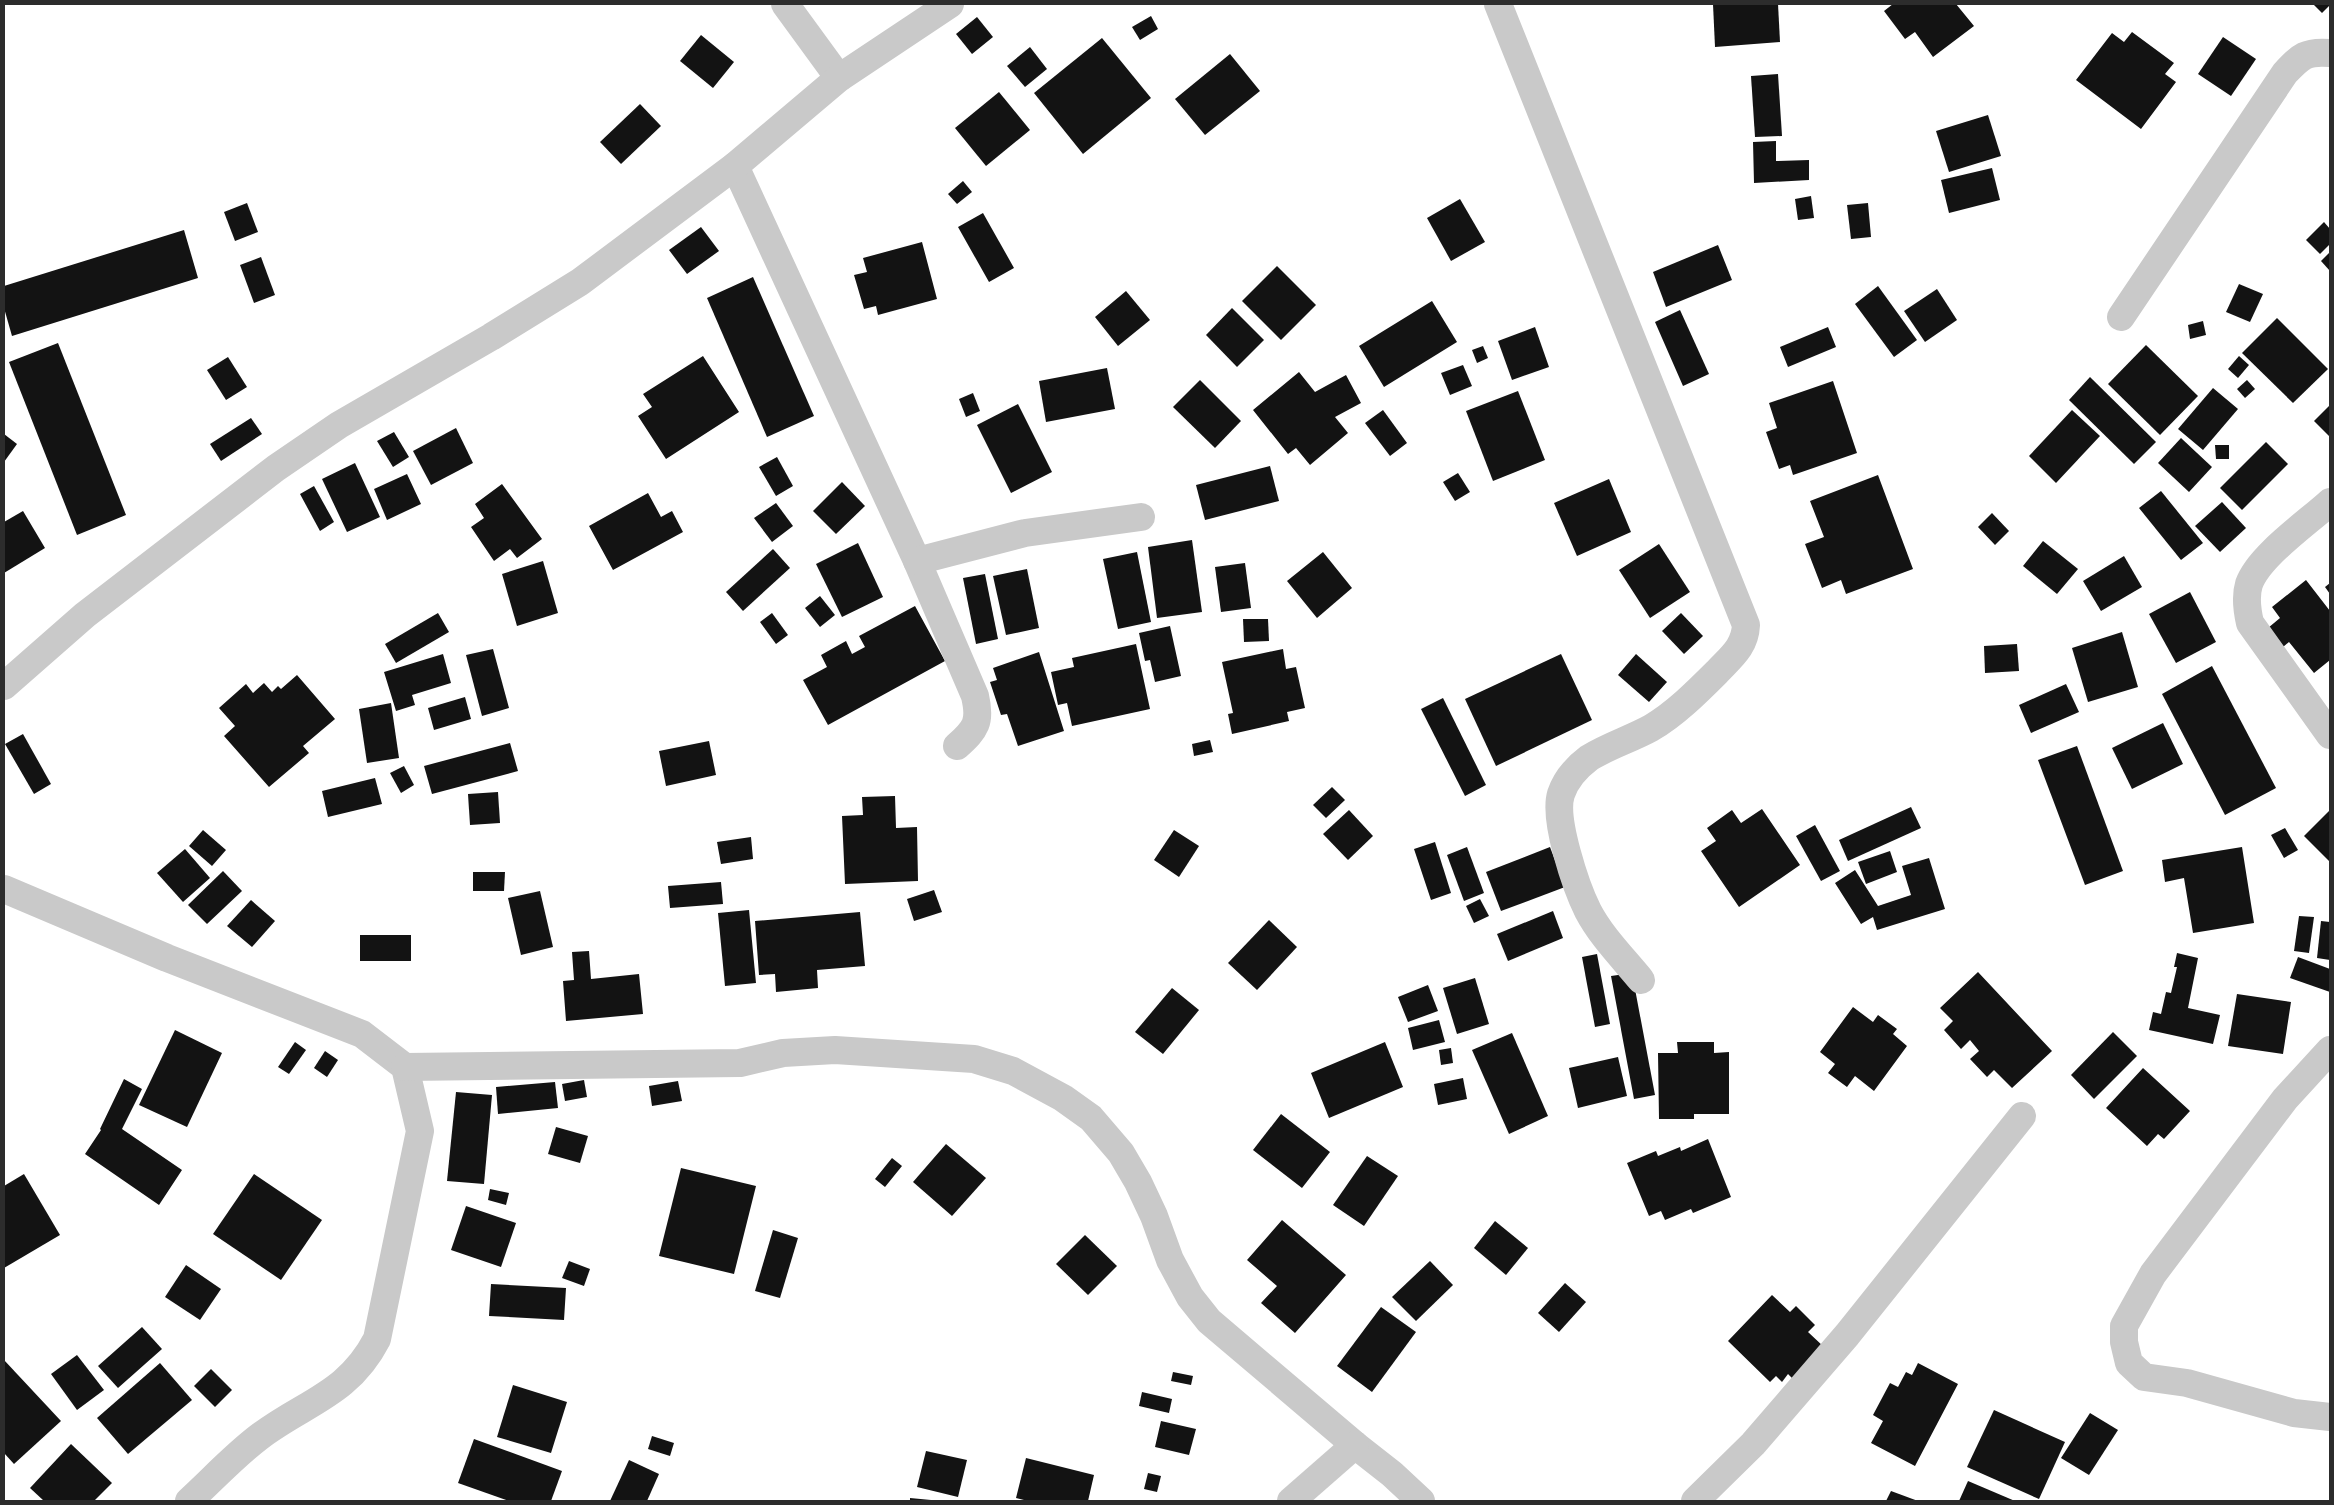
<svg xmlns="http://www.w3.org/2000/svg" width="2334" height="1505" font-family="'Open Sans',sans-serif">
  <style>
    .building { fill: #131313 }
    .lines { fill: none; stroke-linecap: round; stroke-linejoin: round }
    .minor { stroke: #c9c9c9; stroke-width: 28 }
  </style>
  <rect width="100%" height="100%" fill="#fff"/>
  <!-- building -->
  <g class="building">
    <polygon points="1713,4 1778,4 1780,42 1715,47"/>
    <polygon points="1893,4 1956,4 1974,26 1933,57 1915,32 1905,39 1884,11"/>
    <polygon points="2313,4 2330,4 2330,5 2322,13"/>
    <polygon points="1151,16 1158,29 1140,40 1132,27"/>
    <polygon points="977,17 993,37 972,54 956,34"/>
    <polygon points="2132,32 2174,63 2165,74 2176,82 2141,129 2076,80 2112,33 2124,42"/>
    <polygon points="701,35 734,62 713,88 680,61"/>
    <polygon points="2223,37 2256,59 2231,96 2198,74"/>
    <polygon points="1102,38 1151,98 1083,154 1034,93"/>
    <polygon points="1030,47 1047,69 1025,87 1007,66"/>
    <polygon points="1230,54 1260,91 1205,135 1175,99"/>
    <polygon points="1778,74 1782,136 1755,137 1751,76"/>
    <polygon points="999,92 1030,130 986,166 955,128"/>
    <polygon points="640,104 661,126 621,164 600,142"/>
    <polygon points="1988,115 2001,156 1949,172 1936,131"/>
    <polygon points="1776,141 1776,161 1809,160 1809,180 1754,183 1753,142"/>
    <polygon points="1992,168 2000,200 1949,213 1941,180"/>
    <polygon points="963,181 972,192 957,204 948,194"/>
    <polygon points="1811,196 1814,218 1798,220 1795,199"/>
    <polygon points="1460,199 1485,242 1451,261 1427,218"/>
    <polygon points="247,203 258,232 235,241 224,212"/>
    <polygon points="1868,203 1871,237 1851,239 1847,205"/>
    <polygon points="983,213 1014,268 989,282 958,227"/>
    <polygon points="2324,222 2330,229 2330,244 2320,254 2306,240"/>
    <polygon points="701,227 719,251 687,274 669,250"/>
    <polygon points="184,230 198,278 12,336 4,308 4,286"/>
    <polygon points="922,242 937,299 878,315 876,306 864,309 854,275 867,272 863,258"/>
    <polygon points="1718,245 1732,280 1666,307 1653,272"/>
    <polygon points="2330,252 2330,271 2321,261"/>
    <polygon points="261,257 275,295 254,303 240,265"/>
    <polygon points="1277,266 1316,305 1281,340 1242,301"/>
    <polygon points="753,277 814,416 767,437 707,298"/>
    <polygon points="2239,284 2263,294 2250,322 2226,312"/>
    <polygon points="1878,286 1917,340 1894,357 1855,304"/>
    <polygon points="1937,289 1957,320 1925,342 1904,311"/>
    <polygon points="1126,291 1150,320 1118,346 1095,317"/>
    <polygon points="1432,301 1457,342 1384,387 1359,346"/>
    <polygon points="1232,308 1264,340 1237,367 1206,335"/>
    <polygon points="1680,310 1709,374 1683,386 1655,322"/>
    <polygon points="2277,318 2328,369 2293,403 2242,353"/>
    <polygon points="2203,321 2206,335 2190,339 2188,325"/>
    <polygon points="1535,327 1549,367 1512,380 1498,341"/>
    <polygon points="1828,327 1836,347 1788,367 1780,347"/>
    <polygon points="58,343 126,515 77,535 9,362"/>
    <polygon points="2146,345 2198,396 2160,435 2108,384"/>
    <polygon points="1483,346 1488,358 1477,363 1472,350"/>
    <polygon points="703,356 739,412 666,459 638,416 652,407 643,394"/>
    <polygon points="2239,356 2249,365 2238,378 2228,369"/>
    <polygon points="228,357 247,387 226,400 207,370"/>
    <polygon points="1463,365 1472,386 1450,395 1441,373"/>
    <polygon points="1107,368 1115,409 1046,422 1039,381"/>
    <polygon points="1299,372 1315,392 1346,375 1361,403 1335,417 1348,433 1310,465 1296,448 1288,454 1253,410"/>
    <polygon points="2090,377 2156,442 2134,464 2069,400"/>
    <polygon points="1200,380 1241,421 1215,448 1173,407"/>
    <polygon points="2247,380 2255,389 2245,398 2237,389"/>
    <polygon points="1833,381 1857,453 1793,475 1790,465 1779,469 1766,432 1777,428 1769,403"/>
    <polygon points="2213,388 2238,409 2203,450 2178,429"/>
    <polygon points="1518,391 1545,460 1493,481 1466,411"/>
    <polygon points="973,393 980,411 966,417 959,399"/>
    <polygon points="1018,404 1052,472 1011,493 977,425"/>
    <polygon points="2330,405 2330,437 2314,421"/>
    <polygon points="1383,410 1407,443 1390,456 1365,423"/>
    <polygon points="2072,410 2100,436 2056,483 2029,456"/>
    <polygon points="251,418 262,434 221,461 210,444"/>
    <polygon points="456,428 473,463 431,485 413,451"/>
    <polygon points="394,432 409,457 393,467 377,441"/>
    <polygon points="4,434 17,444 4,462"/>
    <polygon points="2181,438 2212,467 2189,492 2158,463"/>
    <polygon points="2266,442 2288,464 2242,510 2220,488"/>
    <polygon points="2215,445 2229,445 2229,459 2216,459"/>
    <polygon points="777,457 793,486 776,496 759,467"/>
    <polygon points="355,463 380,517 347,532 322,479"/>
    <polygon points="1270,466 1279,501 1205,520 1196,485"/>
    <polygon points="1458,473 1470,492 1455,501 1443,482"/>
    <polygon points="407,474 421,504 387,520 374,489"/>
    <polygon points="1878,475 1913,569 1846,594 1841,580 1822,588 1805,544 1824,537 1810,501"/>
    <polygon points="1609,479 1631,532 1577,556 1554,503"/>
    <polygon points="842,482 865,506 836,534 813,511"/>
    <polygon points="502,484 542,539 517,558 510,549 494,561 471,527 484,518 475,504"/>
    <polygon points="314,486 334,522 320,531 300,494"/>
    <polygon points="2161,491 2203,543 2181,560 2139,508"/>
    <polygon points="648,493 661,517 672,511 683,532 613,570 589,526"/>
    <polygon points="2222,502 2246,528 2220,552 2195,526"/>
    <polygon points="776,503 793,526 772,542 754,518"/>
    <polygon points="23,511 45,548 4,573 4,522"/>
    <polygon points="1992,513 2009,531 1995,545 1978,527"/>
    <polygon points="1192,540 1202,612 1157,618 1148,547"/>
    <polygon points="2043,541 2078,569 2057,594 2023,566"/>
    <polygon points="858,543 883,597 842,617 816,564"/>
    <polygon points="1659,544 1690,592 1650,618 1619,570"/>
    <polygon points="773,549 790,568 743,611 726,592"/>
    <polygon points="1137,552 1151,622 1118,629 1103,559"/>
    <polygon points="1323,552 1352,588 1317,618 1287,581"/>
    <polygon points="2124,556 2142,587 2101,611 2083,581"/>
    <polygon points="543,561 558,613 517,626 502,574"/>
    <polygon points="1245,563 1251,608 1221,612 1215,567"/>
    <polygon points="1027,569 1039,628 1006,635 993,576"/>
    <polygon points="985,574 998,639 976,644 963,578"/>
    <polygon points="2306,580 2330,611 2330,660 2314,673 2289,642 2283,647 2268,628 2280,618 2272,607"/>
    <polygon points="2330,583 2330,594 2325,587"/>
    <polygon points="2190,592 2216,642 2176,663 2149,614"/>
    <polygon points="820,596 835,615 820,627 805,608"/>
    <polygon points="915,606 945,661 828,725 803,680 827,667 821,655 846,641 852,654 865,647 859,636"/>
    <polygon points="438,613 449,632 396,663 385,644"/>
    <polygon points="772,613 788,635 776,644 760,622"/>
    <polygon points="1681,613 1703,636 1684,654 1662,631"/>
    <polygon points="1243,619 1268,619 1269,641 1244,642"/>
    <polygon points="1170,626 1181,676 1155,682 1150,660 1145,661 1139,633"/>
    <polygon points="2122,632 2138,687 2088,702 2072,648"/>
    <polygon points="1136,644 1150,709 1072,726 1067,703 1058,705 1051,672 1074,667 1072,658"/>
    <polygon points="2017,644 2019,671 1985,673 1984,646"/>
    <polygon points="493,649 509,708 482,716 466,655"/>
    <polygon points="1283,649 1286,669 1296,667 1305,708 1287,712 1289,721 1232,734 1228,714 1233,713 1222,662"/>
    <polygon points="1039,652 1064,731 1018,746 1007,714 1001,715 990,682 997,680 993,668"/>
    <polygon points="443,654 451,683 412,695 415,705 396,711 384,672"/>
    <polygon points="1561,654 1592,720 1496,766 1465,699"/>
    <polygon points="1636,654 1667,682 1649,702 1618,675"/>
    <polygon points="2212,666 2276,788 2225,815 2162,694"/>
    <polygon points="297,675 335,719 303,746 309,753 269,787 224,736 235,726 219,708 246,684 253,693 264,683 272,692 278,686 281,689"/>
    <polygon points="2066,684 2079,712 2031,733 2019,705"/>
    <polygon points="465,697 471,719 434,730 428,708"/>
    <polygon points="1443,698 1486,785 1465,796 1421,709"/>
    <polygon points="391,703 399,758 367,763 359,709"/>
    <polygon points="2163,723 2183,764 2132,789 2112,748"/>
    <polygon points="23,734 51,784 34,794 5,744"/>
    <polygon points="1210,740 1213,752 1194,756 1192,744"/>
    <polygon points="709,741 716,775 666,786 659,751"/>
    <polygon points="510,743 518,771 432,794 424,766"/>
    <polygon points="2077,746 2123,871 2085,885 2038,760"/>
    <polygon points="404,766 414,785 401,793 390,773"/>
    <polygon points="375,778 382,804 328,817 322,791"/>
    <polygon points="1332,787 1345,800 1326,818 1313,805"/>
    <polygon points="498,792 500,823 470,825 468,794"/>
    <polygon points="895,796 896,828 917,827 918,881 845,884 842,816 863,815 862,797"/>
    <polygon points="1911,807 1921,828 1848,861 1839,840"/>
    <polygon points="1762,809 1800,865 1739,907 1701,851 1716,841 1707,828 1732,810 1741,823"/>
    <polygon points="1349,810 1373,836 1348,860 1323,834"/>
    <polygon points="2330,810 2330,862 2304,836"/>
    <polygon points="1815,825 1840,871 1821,881 1796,836"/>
    <polygon points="2285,828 2298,850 2284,858 2271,835"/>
    <polygon points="203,830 226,850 212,866 189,846"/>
    <polygon points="1174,830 1199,846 1179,877 1154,860"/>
    <polygon points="751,837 753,859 721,864 717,842"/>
    <polygon points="1435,842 1451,893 1431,900 1414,849"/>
    <polygon points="1467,847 1484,893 1464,901 1447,855"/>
    <polygon points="1550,847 1565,887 1501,911 1486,872"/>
    <polygon points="2242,847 2254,923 2193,933 2184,878 2165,882 2162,860"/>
    <polygon points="185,849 210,878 183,902 157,873"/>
    <polygon points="1890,851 1897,872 1866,884 1858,862"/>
    <polygon points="1929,858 1945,909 1877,930 1873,917 1861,924 1835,883 1855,870 1878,906 1911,895 1902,866"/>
    <polygon points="223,871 242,891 207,924 188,905"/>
    <polygon points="473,872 505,872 504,891 473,891"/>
    <polygon points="721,882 723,904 670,908 668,886"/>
    <polygon points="934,890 942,912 914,921 907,899"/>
    <polygon points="540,891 553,947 521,955 508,898"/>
    <polygon points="1480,899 1489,916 1474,923 1466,906"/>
    <polygon points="251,900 275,921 252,947 227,926"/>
    <polygon points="749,910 756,983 725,986 718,913"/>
    <polygon points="1553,911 1563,938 1508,961 1497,934"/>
    <polygon points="860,912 865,966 817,970 818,988 776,992 775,974 759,975 755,921"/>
    <polygon points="2299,916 2314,917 2309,953 2294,951"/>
    <polygon points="1269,920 1297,947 1257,990 1228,963"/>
    <polygon points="2321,921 2330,922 2330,960 2317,958"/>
    <rect x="360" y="935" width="51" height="26"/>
    <polygon points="589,951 591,979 639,974 643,1014 566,1021 563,981 574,980 572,952"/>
    <polygon points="2177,953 2198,958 2188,1008 2220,1015 2213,1044 2149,1030 2153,1012 2161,1014 2166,992 2171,993 2177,967 2174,967"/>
    <polygon points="1597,954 1610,1024 1595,1027 1582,957"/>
    <polygon points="2298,957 2330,969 2330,992 2290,978"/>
    <polygon points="1978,972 2052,1051 2012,1088 1994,1070 1987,1077 1970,1059 1979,1051 1970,1040 1961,1049 1944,1030 1953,1021 1940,1008"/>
    <polygon points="1632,973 1655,1095 1634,1099 1611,976"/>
    <polygon points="1475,978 1489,1024 1457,1034 1443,988"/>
    <polygon points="1428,985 1438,1011 1408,1022 1398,997"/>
    <polygon points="1172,988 1199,1010 1163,1054 1135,1032"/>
    <polygon points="2237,994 2291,1002 2283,1054 2228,1046"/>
    <polygon points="1853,1007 1873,1022 1878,1015 1897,1029 1893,1034 1907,1046 1874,1091 1855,1076 1847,1087 1828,1073 1835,1064 1820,1052"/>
    <polygon points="1439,1020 1445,1042 1413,1050 1408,1028"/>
    <polygon points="175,1030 222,1053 187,1127 139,1105"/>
    <polygon points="2113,1032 2137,1056 2094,1099 2071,1075"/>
    <polygon points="1512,1033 1548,1116 1509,1134 1472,1050"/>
    <polygon points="295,1042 306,1050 289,1074 278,1067"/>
    <polygon points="1385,1042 1403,1087 1329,1118 1311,1073"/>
    <polygon points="1677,1042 1714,1042 1714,1053 1729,1052 1729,1114 1694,1114 1694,1119 1659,1119 1658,1053 1678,1053"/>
    <polygon points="1451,1048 1453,1063 1441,1065 1439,1050"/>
    <polygon points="325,1051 338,1060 327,1077 314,1068"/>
    <polygon points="1618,1057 1627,1096 1578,1108 1569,1068"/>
    <polygon points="2143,1068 2190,1111 2164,1139 2158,1134 2147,1146 2106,1108"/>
    <polygon points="1463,1078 1467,1099 1438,1105 1434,1084"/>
    <polygon points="124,1079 142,1089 122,1129 182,1170 159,1205 85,1154 101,1130 100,1129"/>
    <polygon points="584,1080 587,1097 565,1101 562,1084"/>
    <polygon points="678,1081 682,1101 652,1106 649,1086"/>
    <polygon points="555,1082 558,1108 498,1114 496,1087"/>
    <polygon points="456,1092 492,1095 484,1184 447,1181"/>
    <polygon points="1281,1114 1330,1152 1302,1188 1253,1150"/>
    <polygon points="556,1127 588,1136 580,1163 548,1154"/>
    <polygon points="1708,1139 1731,1197 1693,1213 1691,1209 1665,1220 1661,1211 1649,1216 1627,1163 1656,1151 1658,1156 1680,1147 1681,1151"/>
    <polygon points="946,1144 986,1178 952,1216 913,1182"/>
    <polygon points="1367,1156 1398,1176 1364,1226 1333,1205"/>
    <polygon points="892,1158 902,1166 885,1187 875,1179"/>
    <polygon points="681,1168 756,1186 734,1274 659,1256"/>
    <polygon points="24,1174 60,1235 4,1268 4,1186"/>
    <polygon points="254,1174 322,1220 281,1280 213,1234"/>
    <polygon points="490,1189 509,1193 506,1205 488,1200"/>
    <polygon points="466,1206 516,1223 501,1267 451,1250"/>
    <polygon points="1282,1220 1346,1275 1295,1333 1261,1303 1277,1286 1247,1260"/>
    <polygon points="1495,1221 1528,1248 1506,1275 1474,1248"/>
    <polygon points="773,1230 798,1238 780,1298 755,1291"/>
    <polygon points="1085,1235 1117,1266 1088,1295 1056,1264"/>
    <polygon points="569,1261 590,1269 584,1286 562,1278"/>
    <polygon points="1430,1261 1453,1285 1416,1321 1392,1297"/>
    <polygon points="186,1265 221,1289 200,1320 165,1297"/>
    <polygon points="1565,1283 1586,1302 1559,1332 1538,1313"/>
    <polygon points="491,1284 566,1288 564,1320 489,1316"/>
    <polygon points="1772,1295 1790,1312 1796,1306 1815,1325 1808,1332 1824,1347 1793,1379 1788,1374 1782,1382 1776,1376 1770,1382 1728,1341"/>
    <polygon points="1381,1307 1416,1332 1372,1392 1337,1366"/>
    <polygon points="142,1327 162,1349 118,1388 98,1366"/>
    <polygon points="77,1355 104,1390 77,1410 51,1374"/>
    <polygon points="4,1360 61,1421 14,1464 4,1453"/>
    <polygon points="160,1363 192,1400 128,1454 97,1418"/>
    <polygon points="1918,1363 1958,1384 1915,1466 1871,1443 1883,1421 1873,1415 1890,1383 1898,1387 1906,1372 1912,1375"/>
    <polygon points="211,1369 232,1390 215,1407 194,1386"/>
    <polygon points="1173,1372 1193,1376 1191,1385 1171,1381"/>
    <polygon points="513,1385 567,1402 551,1453 497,1437"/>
    <polygon points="1142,1392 1172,1399 1169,1413 1139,1406"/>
    <polygon points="1994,1410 2065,1442 2039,1499 1967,1467"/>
    <polygon points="2090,1413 2118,1430 2089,1475 2061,1458"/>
    <polygon points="1161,1421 1196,1429 1189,1455 1155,1447"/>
    <polygon points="652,1436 674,1443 670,1456 648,1449"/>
    <polygon points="474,1439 562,1471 551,1501 509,1501 458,1483"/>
    <polygon points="71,1444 112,1483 94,1501 44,1501 30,1488"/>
    <polygon points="926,1451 967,1460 958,1497 917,1487"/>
    <polygon points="1026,1458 1094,1475 1088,1501 1028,1501 1016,1498"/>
    <polygon points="629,1460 659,1474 647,1501 610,1501"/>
    <polygon points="1148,1473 1161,1476 1157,1492 1144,1489"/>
    <polygon points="1968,1481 2015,1501 1959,1501"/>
    <polygon points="1891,1491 1918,1501 1886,1501"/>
    <polygon points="910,1498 931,1500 931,1501 910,1501"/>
  </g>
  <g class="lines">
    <!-- minor -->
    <g class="minor">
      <polyline points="785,4 839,78"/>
      <path d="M 1498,4 L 1746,625 C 1745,647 1731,657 1717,672 C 1697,692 1675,714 1651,728 C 1631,739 1608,746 1589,758 C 1577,767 1566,779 1561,794 C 1553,819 1576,887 1588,911 C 1601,936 1623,958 1641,980"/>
      <path d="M 735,166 L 917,561 L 975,696 C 981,722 976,729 957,746"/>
      <path d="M 2121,317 L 2285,73 C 2301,56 2306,51 2330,53"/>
      <path d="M 2330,502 C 2307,523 2259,556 2249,584 C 2245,597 2247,610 2250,623 L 2330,735"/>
      <polyline points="917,561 1025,533 1141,517"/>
      <polyline points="4,686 85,615 276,468 339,425 491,337 580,282 735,166 839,78 950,4"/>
      <path d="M 4,889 L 167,958 L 362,1034 L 405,1067 L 420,1131 L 377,1339 C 348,1395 305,1402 259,1437 C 234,1456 212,1480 189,1501"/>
      <polyline points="2330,1050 2285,1099 2153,1274 2124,1326 2124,1342 2129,1363 2144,1377 2187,1383 2294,1413 2330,1417"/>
      <polyline points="405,1067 740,1063 783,1053 835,1050 974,1059 1013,1071 1063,1098 1091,1118 1121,1153 1138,1182 1154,1216 1170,1260 1190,1297 1209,1321 1355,1445 1392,1474 1421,1501"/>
      <polyline points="1291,1501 1355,1445"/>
      <polyline points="1695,1501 1753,1444 1847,1335 2022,1116"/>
    </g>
  </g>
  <!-- border -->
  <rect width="2334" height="1505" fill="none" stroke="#2c2c2c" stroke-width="10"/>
</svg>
